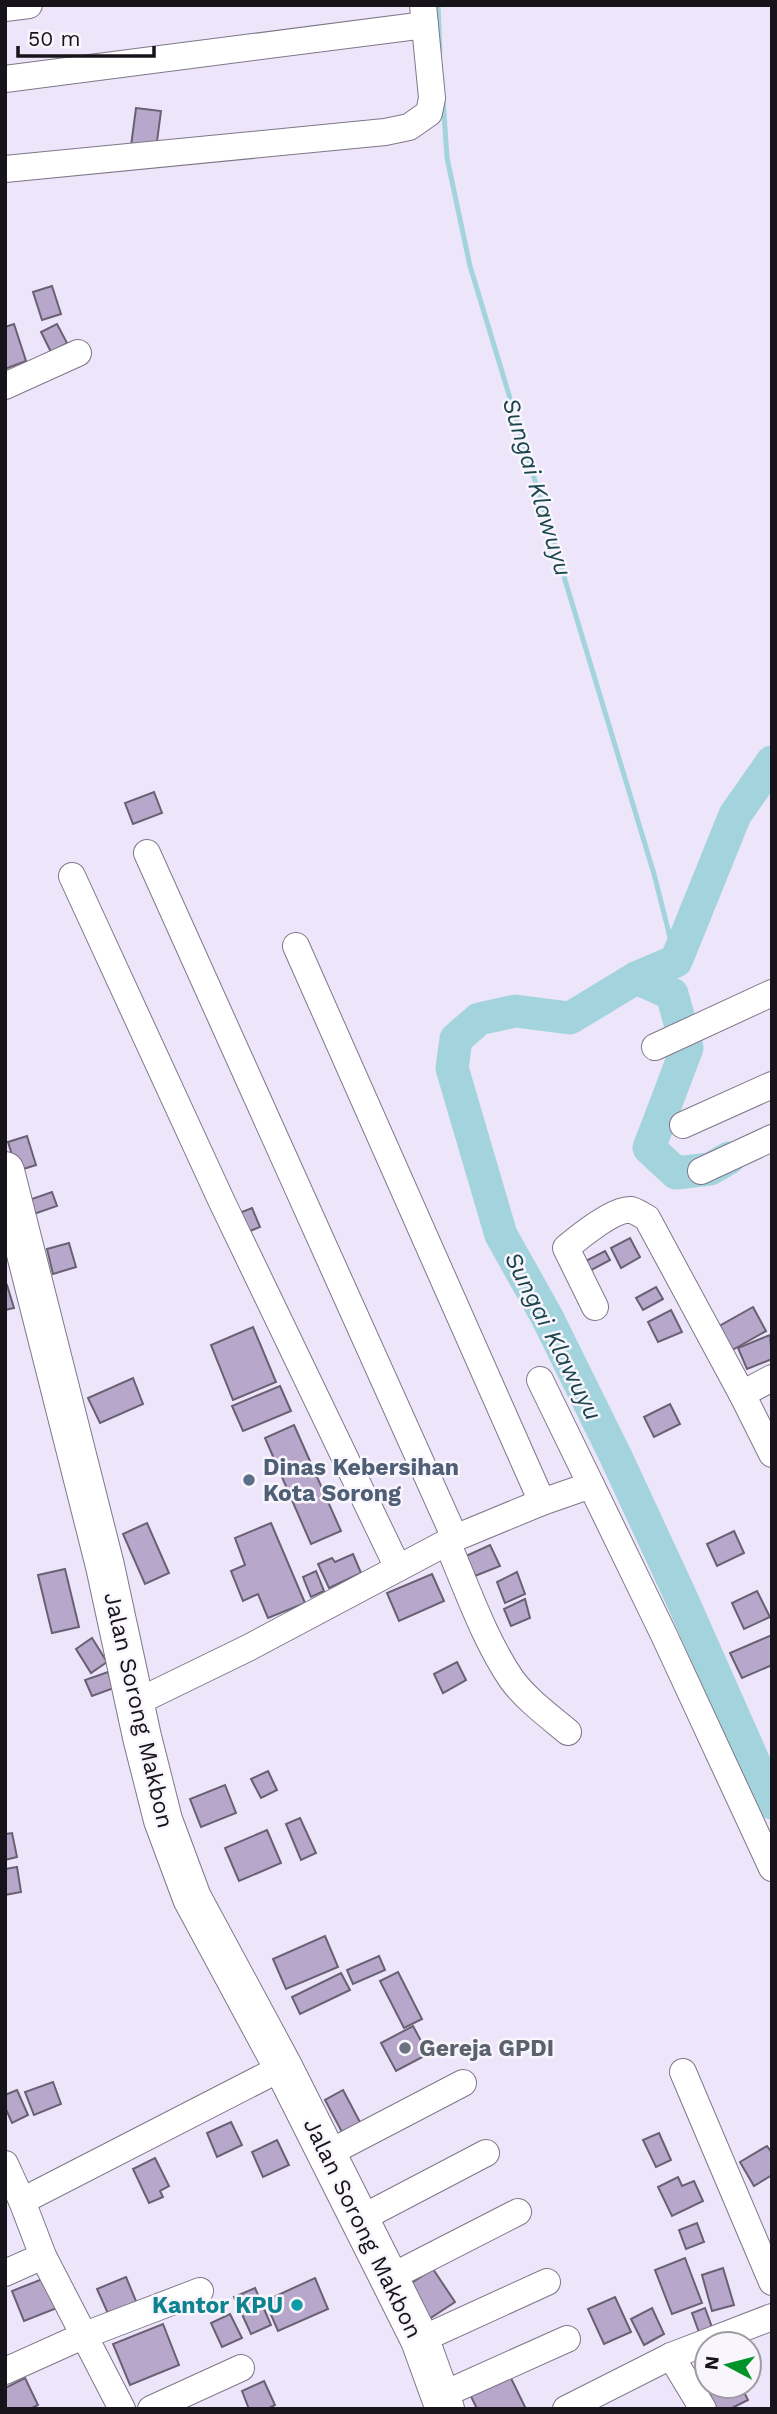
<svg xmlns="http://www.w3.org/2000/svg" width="777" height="2414" font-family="'Work Sans',sans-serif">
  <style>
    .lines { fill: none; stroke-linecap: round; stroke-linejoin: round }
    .stream { stroke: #a3d4de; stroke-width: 5 }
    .river { stroke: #a3d4de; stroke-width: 33 }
    .building { fill: #b7a8cb; stroke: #696173; stroke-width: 2 }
    .minor-casing { stroke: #7e7789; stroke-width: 28 }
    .highway-casing { stroke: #7e7789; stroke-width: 40 }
    .minor { stroke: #fff; stroke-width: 26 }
    .highway { stroke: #fff; stroke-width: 38 }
    .service-dot { fill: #5c6f8a; stroke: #f8f5fd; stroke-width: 2.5 }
    .worship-dot { fill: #6b7280; stroke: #f8f5fd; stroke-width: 2.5 }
    .culture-dot { fill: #0f9aa8; stroke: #f8f5fd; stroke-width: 2.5 }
    .labels { text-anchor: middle; stroke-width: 5; stroke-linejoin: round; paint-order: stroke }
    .service-label { font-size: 23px; font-weight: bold; fill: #4e5e75; stroke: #f8f5fd; text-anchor: start }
    .street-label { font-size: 23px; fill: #16131a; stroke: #f8f5fd }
    .worship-label { font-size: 23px; font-weight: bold; fill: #5b616d; stroke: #f8f5fd; text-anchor: start }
    .culture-label { font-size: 23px; font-weight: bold; fill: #0d838f; stroke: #f8f5fd; text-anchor: end }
    .water-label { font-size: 24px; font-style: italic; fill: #19454d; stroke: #f8f5fd }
  </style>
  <rect width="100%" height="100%" fill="#ede5f9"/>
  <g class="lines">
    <!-- stream -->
    <g class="stream">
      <polyline points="438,5 440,51"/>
      <polyline points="443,99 447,158 470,266 654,874 676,961"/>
    </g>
    <!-- river -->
    <g class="river">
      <polyline points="636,978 676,961 735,815 772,762"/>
      <polyline points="729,1158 710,1169 676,1173 649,1148 687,1048 672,994 636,978 570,1018 515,1011 479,1019 456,1039 452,1068 501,1235 547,1317 616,1457 680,1595 772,1803"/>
    </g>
  </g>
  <!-- building -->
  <g class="building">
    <polygon points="136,108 161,111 156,149 131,146"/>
    <polygon points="52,286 61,314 42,320 33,292"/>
    <polygon points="14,324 26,361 5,369 5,327"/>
    <polygon points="57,324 67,343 51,352 41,332"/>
    <polygon points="154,792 162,813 133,824 125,803"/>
    <polygon points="27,1136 36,1165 17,1171 8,1142"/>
    <polygon points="52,1192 57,1206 31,1215 26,1201"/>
    <polygon points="252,1208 260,1227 242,1234 234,1215"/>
    <polygon points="630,1238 640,1257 621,1268 611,1248"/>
    <polygon points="69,1243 76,1267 53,1274 47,1249"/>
    <polygon points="605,1251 610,1260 582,1275 578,1265"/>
    <polygon points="7,1285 14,1308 5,1310 5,1286"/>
    <polygon points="656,1287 663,1299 643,1310 636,1298"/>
    <polygon points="753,1307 766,1331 727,1353 714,1329"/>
    <polygon points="671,1310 682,1332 658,1342 648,1322"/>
    <polygon points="253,1327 276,1382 233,1400 211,1345"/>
    <polygon points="770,1335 772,1359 747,1369 738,1348"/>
    <polygon points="133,1378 143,1404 100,1423 88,1398"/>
    <polygon points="280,1386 291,1411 243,1431 232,1406"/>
    <polygon points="670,1404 680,1424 654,1437 644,1417"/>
    <polygon points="294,1425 341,1531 311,1544 265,1438"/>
    <polygon points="147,1523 169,1573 145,1584 123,1534"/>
    <polygon points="271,1523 305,1603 268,1618 258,1594 243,1601 231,1571 245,1565 235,1538"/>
    <polygon points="734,1531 744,1553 717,1566 707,1544"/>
    <polygon points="490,1545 500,1566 475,1576 466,1556"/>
    <polygon points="353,1554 361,1573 329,1588 318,1564 332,1558 335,1562"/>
    <polygon points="65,1569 79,1627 52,1633 38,1575"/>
    <polygon points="316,1571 324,1591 311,1597 303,1577"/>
    <polygon points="517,1572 525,1594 505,1603 497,1582"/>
    <polygon points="432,1574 444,1601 399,1621 387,1593"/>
    <polygon points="757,1591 770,1617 744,1629 732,1603"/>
    <polygon points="525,1599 530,1618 511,1626 504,1609"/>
    <polygon points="772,1635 772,1665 742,1678 730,1653"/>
    <polygon points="92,1638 107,1662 91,1673 76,1649"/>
    <polygon points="457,1662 466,1680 443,1693 434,1674"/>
    <polygon points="108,1672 114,1688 92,1696 85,1680"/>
    <polygon points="268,1771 277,1790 261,1798 251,1779"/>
    <polygon points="225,1785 236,1813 201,1827 190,1799"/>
    <polygon points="300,1818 316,1853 301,1860 286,1824"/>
    <polygon points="267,1830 281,1863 239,1881 225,1848"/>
    <polygon points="12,1833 17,1857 5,1860 5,1834"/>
    <polygon points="17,1867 21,1892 5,1895 5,1869"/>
    <polygon points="325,1936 338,1967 286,1989 273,1959"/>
    <polygon points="379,1956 385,1970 353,1984 347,1970"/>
    <polygon points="398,1972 422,2019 404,2028 380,1981"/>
    <polygon points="341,1973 350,1990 300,2014 292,1997"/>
    <polygon points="413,2026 428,2054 396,2071 381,2043"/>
    <polygon points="53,2082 61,2104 34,2115 25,2092"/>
    <polygon points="17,2090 28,2115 12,2123 5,2107 5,2095"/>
    <polygon points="343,2090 361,2124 343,2134 325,2100"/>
    <polygon points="231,2122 242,2145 217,2157 207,2133"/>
    <polygon points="659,2133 671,2160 656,2167 643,2140"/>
    <polygon points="277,2140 289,2165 263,2177 252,2152"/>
    <polygon points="767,2146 772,2153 772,2175 754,2186 740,2162"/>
    <polygon points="155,2158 169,2186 160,2191 163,2197 149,2203 133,2169"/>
    <polygon points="678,2177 682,2186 694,2181 703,2201 672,2216 658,2187"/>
    <polygon points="697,2223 704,2242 686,2249 679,2230"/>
    <polygon points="685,2258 702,2303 672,2314 655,2270"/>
    <polygon points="723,2268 734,2305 712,2311 702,2275"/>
    <polygon points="433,2269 455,2302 429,2319 407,2286"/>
    <polygon points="126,2277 138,2306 110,2318 97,2289"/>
    <polygon points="45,2278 57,2308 24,2321 12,2291"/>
    <polygon points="315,2278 328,2309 278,2331 265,2301"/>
    <polygon points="255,2288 271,2325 251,2334 234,2297"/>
    <polygon points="615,2297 631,2332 604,2344 588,2309"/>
    <polygon points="652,2308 664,2334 644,2345 631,2319"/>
    <polygon points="705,2308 713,2330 700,2335 692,2313"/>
    <polygon points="230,2314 242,2338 222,2347 211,2323"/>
    <polygon points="163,2324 179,2365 130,2385 113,2344"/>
    <polygon points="506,2368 526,2409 477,2409 467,2388"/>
    <polygon points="25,2378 38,2405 30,2409 5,2409 5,2388"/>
    <polygon points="264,2381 275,2405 267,2409 249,2409 242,2391"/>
    <polygon points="724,2386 741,2386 748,2400 730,2409 716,2409 709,2393"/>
  </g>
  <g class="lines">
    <!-- minor casing -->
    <g class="minor-casing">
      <g id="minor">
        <polyline points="5,8 29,5"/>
        <polyline points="5,79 425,25"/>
        <polyline points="5,169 385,132 409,127 429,113 432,98 423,5"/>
        <polyline points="5,386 78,353"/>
        <polyline points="147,853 455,1538"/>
        <polyline points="72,876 222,1202 398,1568"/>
        <polyline points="296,946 542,1502"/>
        <polyline points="655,1047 772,993"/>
        <polyline points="683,1125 772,1085"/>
        <polyline points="701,1171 772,1138"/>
        <path d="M 595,1307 L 566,1248 C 579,1237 614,1208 631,1210 C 636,1211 643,1216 647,1218 L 742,1394 L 772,1378"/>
        <polyline points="540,1380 663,1633 772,1868"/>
        <polyline points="742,1394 772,1454"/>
        <path d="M 447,1542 C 467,1588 484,1639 512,1680 C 527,1700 549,1716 568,1732"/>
        <polyline points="135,1703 248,1648 455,1538 542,1502 591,1485"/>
        <polyline points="683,2072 772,2282"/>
        <polyline points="327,2154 463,2083"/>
        <polyline points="5,2164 22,2201 283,2067"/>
        <polyline points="22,2201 43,2256 122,2409"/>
        <polyline points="360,2219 486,2153"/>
        <polyline points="5,2273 43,2256"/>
        <polyline points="389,2278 518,2212"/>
        <polyline points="420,2340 547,2282"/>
        <polyline points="671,2356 703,2409"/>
        <polyline points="5,2371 85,2335 200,2291"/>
        <polyline points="442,2395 567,2339"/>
        <polyline points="151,2409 241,2368"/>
        <polyline points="566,2409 671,2356 772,2317"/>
      </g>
    </g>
    <!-- highway casing -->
    <g class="highway-casing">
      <polyline id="highway" points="5,1171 105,1566 142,1737 163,1820 192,1898 283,2067 389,2278 420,2340 445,2409"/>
    </g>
    <!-- minor -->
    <use href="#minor" class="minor"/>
    <!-- highway -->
    <use href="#highway" class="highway"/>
  </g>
  <!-- markers -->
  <circle class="service-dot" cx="249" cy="1480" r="7"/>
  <circle class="worship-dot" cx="405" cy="2048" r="7"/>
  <circle class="culture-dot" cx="297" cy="2305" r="7"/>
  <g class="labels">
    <!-- service labels -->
    <g class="service-label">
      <text x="263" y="1475">Dinas Kebersihan<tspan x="263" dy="26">Kota Sorong</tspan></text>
    </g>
    <!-- street labels -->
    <g class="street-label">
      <text transform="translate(139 1710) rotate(77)" y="8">Jalan Sorong Makbon</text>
      <text transform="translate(363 2228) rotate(64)" y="8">Jalan Sorong Makbon</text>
    </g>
    <!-- worship labels -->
    <g class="worship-label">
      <text x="419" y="2056">Gereja GPDI</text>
    </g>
    <!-- culture labels -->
    <g class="culture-label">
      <text x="283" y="2313">Kantor KPU</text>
    </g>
    <!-- water labels -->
    <g class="water-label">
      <text transform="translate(537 487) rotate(73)" y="8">Sungai Klawuyu</text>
      <text transform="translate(553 1336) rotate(63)" y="8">Sungai Klawuyu</text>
    </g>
  </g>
  <!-- border -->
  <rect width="777" height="2414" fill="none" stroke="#16131a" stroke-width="14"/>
  <!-- north arrow -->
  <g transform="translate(728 2365) rotate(277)"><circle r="33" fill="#f8f5fd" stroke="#9e9ba2" stroke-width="2"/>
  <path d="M0-5L12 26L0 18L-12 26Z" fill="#009329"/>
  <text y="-10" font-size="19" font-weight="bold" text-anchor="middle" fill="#16131a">N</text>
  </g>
  <!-- scale -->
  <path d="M18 46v10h136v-10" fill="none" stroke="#16131a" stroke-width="3.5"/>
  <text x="28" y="46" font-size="21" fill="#16131a" stroke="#f8f5fd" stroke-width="5" paint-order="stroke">50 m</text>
</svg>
